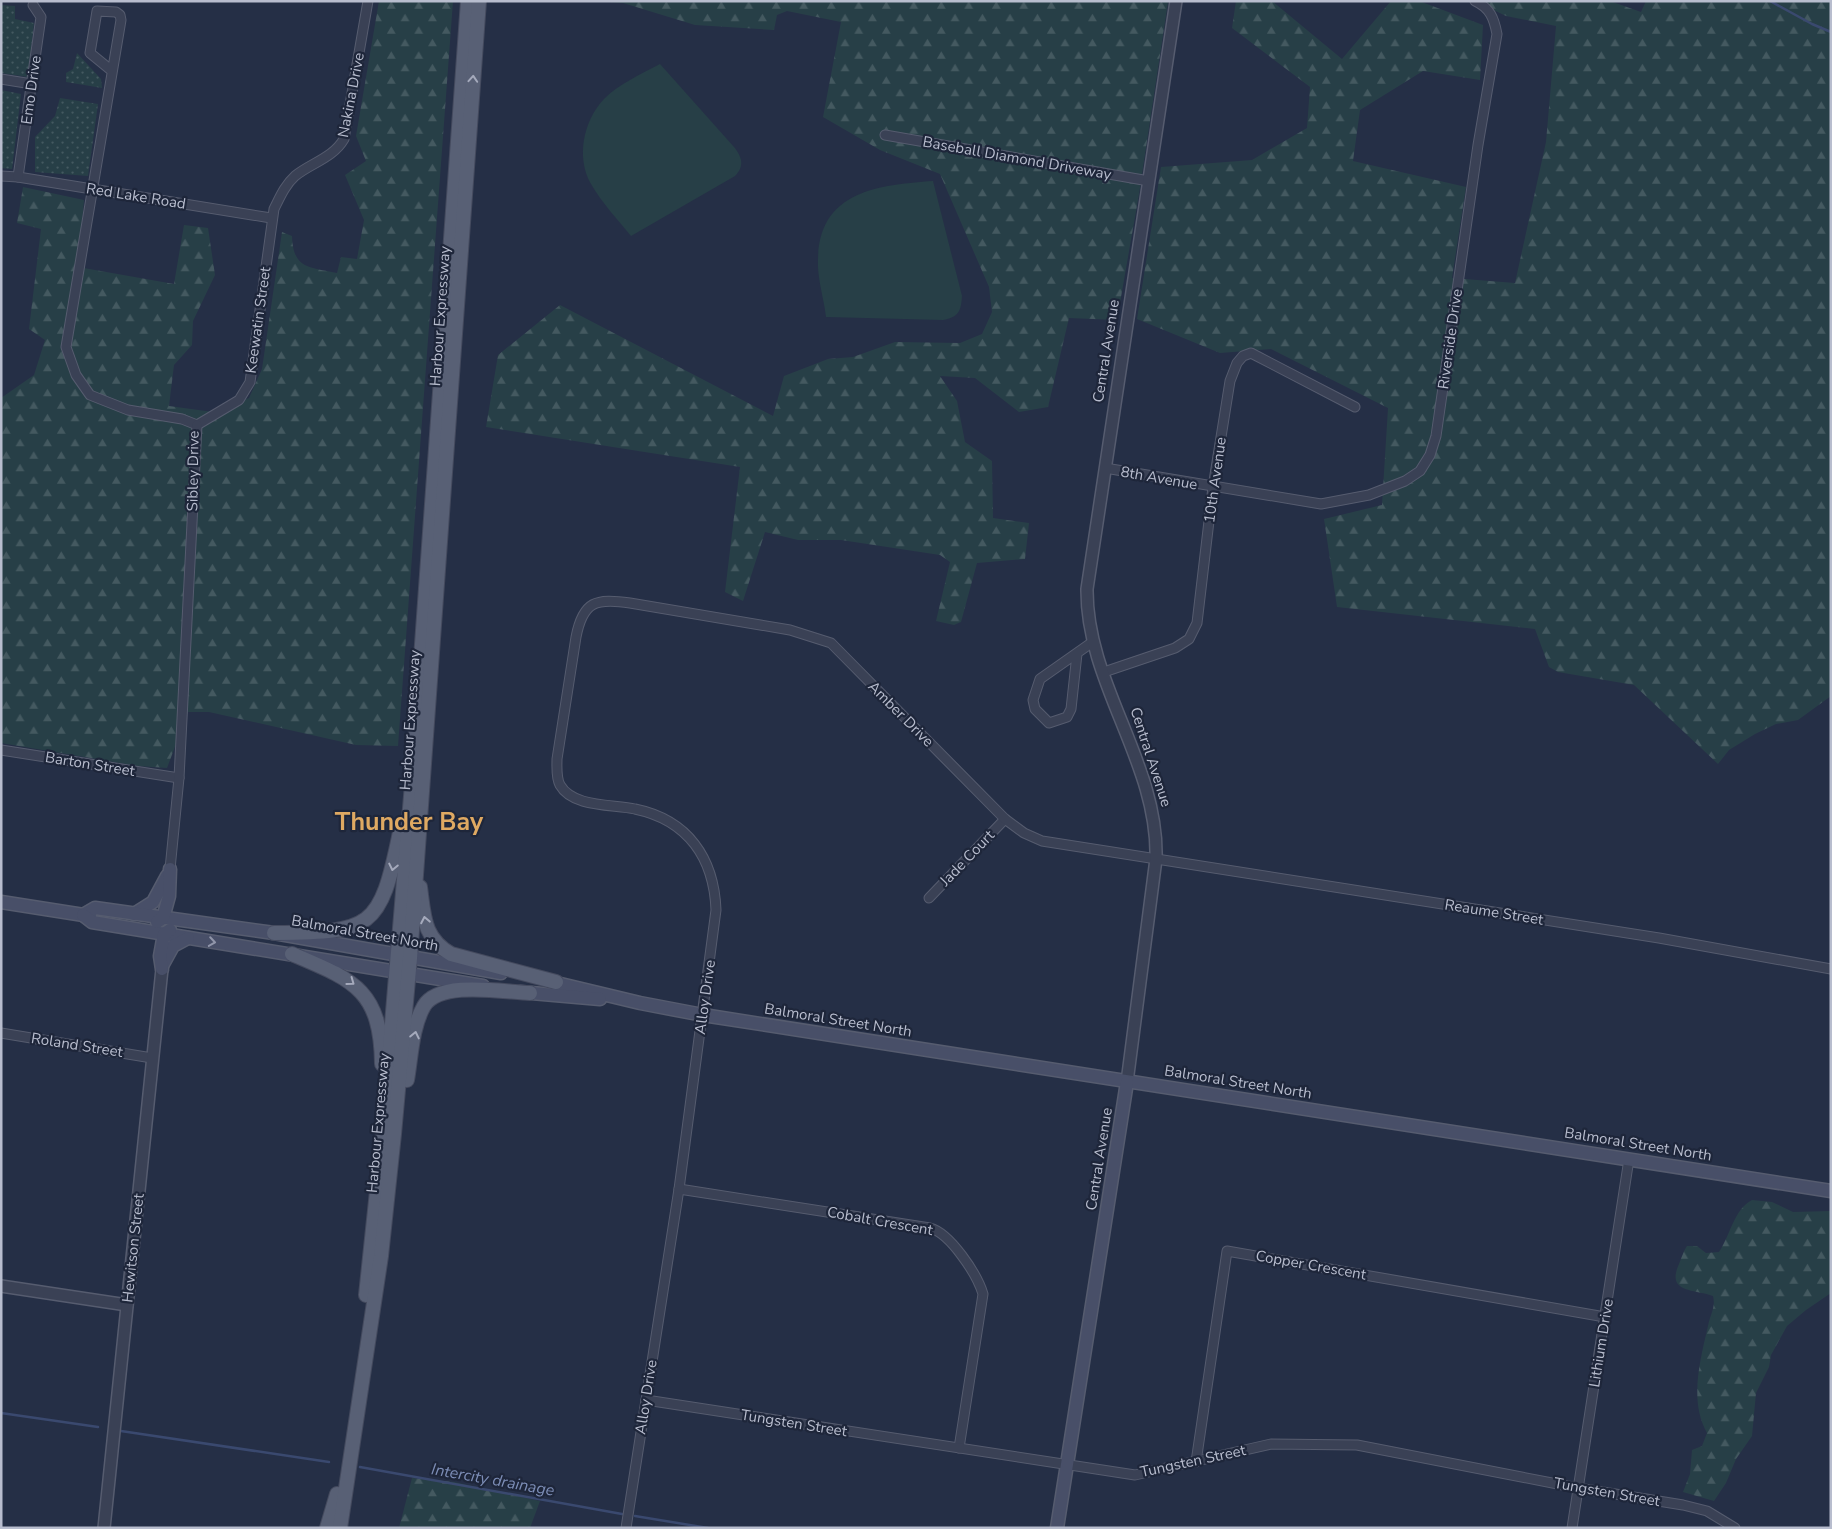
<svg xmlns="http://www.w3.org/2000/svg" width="1832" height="1529" font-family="'Nunito Sans',sans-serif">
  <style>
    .forest { fill: url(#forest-firs) }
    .park { fill: url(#park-dots) }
    .garden { fill: #273f47 }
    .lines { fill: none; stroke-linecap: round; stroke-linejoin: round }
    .stream { stroke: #3a496f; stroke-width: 2.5 }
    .minor-casing { stroke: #565c6f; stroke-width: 11 }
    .tertiary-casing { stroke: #565c6f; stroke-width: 14 }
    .secondary-casing { stroke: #565c6f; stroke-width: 15 }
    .primary-casing { stroke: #444a5e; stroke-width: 16 }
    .minor { stroke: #3a4155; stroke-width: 9 }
    .tertiary { stroke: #3a4155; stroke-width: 11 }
    .secondary { stroke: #484f68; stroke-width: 12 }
    .primary { stroke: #586075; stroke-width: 14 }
    .oneway { stroke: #a5aabc }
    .oneway2 { stroke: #9196aa }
    .labels { text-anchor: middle; stroke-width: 4.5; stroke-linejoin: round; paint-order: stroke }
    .street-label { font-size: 15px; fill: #b8bdce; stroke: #1e263a }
    .water-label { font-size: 16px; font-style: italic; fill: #7d8eb7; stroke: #1e263a }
    .town-label { font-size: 25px; font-weight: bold; fill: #dfa962; stroke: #1e263a }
  </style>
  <defs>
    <pattern id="forest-firs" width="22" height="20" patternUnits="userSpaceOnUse" patternTransform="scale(1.25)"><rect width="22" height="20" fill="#273f47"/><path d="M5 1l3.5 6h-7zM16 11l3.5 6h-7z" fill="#445960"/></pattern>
    <pattern id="park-dots" width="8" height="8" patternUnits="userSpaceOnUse" patternTransform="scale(1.25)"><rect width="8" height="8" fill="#273f47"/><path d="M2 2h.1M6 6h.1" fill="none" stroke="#445960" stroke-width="1.8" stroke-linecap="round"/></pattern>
  </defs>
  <rect width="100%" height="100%" fill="#252f46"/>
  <!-- forest -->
  <g class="forest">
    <path d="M 379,1 L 453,1 L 398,746 L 356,745 L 209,712 L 188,712 L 167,768 L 138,766 L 1,743 L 1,398 L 34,375 L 45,340 L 29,329 L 41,229 L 17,223 L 23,187 L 84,200 L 78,267 L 174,284 L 184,225 L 208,228 L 215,275 L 193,321 L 192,345 L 174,365 L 169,406 L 213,412 L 249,398 L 262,369 L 282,232 L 292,236 C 293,269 309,267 337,273 L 341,257 L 357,259 L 364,220 L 345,175 L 366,161 L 356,136 Z"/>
    <polygon points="598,1 1168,2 1139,194 1117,320 1069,318 1048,407 1019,412 975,378 940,376 957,401 965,442 992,461 993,518 1029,523 1025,559 977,563 961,622 954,625 936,621 950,562 940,555 841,540 798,540 765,532 743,601 725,592 740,467 486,427 498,355 560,305 773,416 784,376 828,359 853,357 895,342 960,343 982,334 992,312 989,287 940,174 880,150 823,117 841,22 787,11 777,15 774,30 695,25 623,3"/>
    <polygon points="1236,1 1272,1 1342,59 1391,1 1419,1 1483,25 1480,80 1423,71 1360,110 1353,161 1466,187 1452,278 1515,283 1546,142 1556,26 1506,16 1475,1 1610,1 1641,12 1646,1 1831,1 1831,696 1798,720 1776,724 1755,734 1729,750 1718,764 1634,685 1558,672 1549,667 1535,629 1337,607 1324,519 1382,505 1388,408 1271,349 1220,353 1137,319 1161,167 1252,160 1307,128 1310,87 1232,28"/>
    <path d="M 1752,1200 L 1772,1202 L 1793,1212 L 1831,1211 L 1831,1293 L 1806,1310 L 1787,1326 L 1771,1355 L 1769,1367 L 1756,1393 L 1752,1436 L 1736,1459 L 1726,1483 L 1714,1501 L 1683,1492 L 1690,1474 L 1692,1450 L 1702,1446 L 1707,1433 C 1689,1401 1700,1361 1708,1326 C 1710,1315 1716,1307 1713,1296 C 1693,1289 1666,1293 1679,1264 C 1682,1257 1683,1252 1687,1246 L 1697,1246 L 1706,1253 L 1719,1252 C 1730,1236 1734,1209 1752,1200 Z"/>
    <polygon points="412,1478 454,1482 540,1501 530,1528 399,1528"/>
  </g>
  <!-- park -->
  <g class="park">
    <polygon points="1,5 15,6 15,19 34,23 28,77 1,73"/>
    <polygon points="77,53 101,79 102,88 66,82 66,73 73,69"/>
    <polygon points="1,90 21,94 12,169 1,168"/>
    <polygon points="60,98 98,104 88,176 35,172 35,137 55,116"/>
  </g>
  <!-- garden -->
  <g class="garden">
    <path d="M 660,64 L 734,147 C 742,157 745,166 735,176 L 631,236 C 618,220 602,203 591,184 C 576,158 583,121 604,99 C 619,84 641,74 660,64 Z"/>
    <path d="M 933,181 L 962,296 C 961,311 959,317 943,320 L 826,317 C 824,299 817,278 818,260 C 819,191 878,185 933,181 Z"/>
  </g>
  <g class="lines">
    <!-- stream -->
    <g class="stream">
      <polyline points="1770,1 1812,24 1831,32"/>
      <polyline points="1,1413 98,1427"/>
      <polyline points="121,1431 329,1462"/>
      <polyline points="360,1467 622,1514"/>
      <polyline points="635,1516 708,1528"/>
    </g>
    <!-- minor casing -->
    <g class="minor-casing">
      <g id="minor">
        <polyline points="112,71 90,53 97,11 116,12 120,15 121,20 66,347 76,375 90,395 128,410 182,419 197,425"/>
        <polyline points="1,79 32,84"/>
        <polyline points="885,135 1149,181"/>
        <polyline points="1,176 18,177 271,218"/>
        <polyline points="18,177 41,17 33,5"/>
        <path d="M 197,425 L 239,400 L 250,382 L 274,209 C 280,197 285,185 295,176 C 311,163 333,158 344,139 L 368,1"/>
        <path d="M 1105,468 L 1321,504 L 1369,495 L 1405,481 L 1420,471 L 1430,455 L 1436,436 L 1478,145 L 1497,34 C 1494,18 1490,8 1475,1"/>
        <polyline points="1077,654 1071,709 1067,717 1049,723 1035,709 1033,700 1040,679 1094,641"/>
        <polyline points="1104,672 1175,648 1189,639 1197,623 1213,487 1230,381 1237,363 1243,356 1251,353 1355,407"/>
        <polyline points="1,750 179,778"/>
        <polyline points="170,869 179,778 197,425"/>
        <polyline points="929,898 1005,819"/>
        <polyline points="1,1033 152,1058"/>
        <path d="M 679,1189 L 930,1228 C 950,1233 977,1274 983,1294 L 959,1448"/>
        <polyline points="646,1400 1135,1475 1271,1444 1357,1445 1578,1488 1683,1505 1707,1511 1735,1528"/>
        <polyline points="1196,1462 1227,1251 1605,1317"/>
        <path d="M 626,1528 L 679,1189 L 716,910 C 714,858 688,820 635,809 C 614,804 573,808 560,785 C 556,778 557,767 557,759 L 576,637 C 583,601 596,598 630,603 L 790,630 L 831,643 L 1005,819 L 1024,833 L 1042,841 L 1659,938 L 1831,969"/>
        <polyline points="1572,1528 1629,1159"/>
      </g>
    </g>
    <!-- tertiary casing -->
    <g class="tertiary-casing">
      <g id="tertiary">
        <path d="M 1127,1082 L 1156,859 C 1159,763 1086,684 1087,589 L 1176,1"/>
        <polyline points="1,1286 127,1305"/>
        <polyline points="104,1528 162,969"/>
      </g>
    </g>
    <!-- secondary casing -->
    <g class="secondary-casing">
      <g id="secondary">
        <polyline points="1,902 90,916"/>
        <polyline points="134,914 153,902 167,876"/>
        <polyline points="83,915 95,908 274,933 501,973"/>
        <polyline points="83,915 92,922 483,986"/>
        <polyline points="157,922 163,918 169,896 170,869"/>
        <polyline points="162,966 173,946 188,938"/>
        <polyline points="162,969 160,956 164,934 170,930"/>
        <polyline points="548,981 640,1003 703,1015 1831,1191"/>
        <polyline points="520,992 600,999"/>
        <polyline points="1057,1528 1127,1082"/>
      </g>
    </g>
    <!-- primary casing -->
    <g class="primary-casing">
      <g id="primary">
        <path d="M 420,887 C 424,916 423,938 451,954 L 556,982"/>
        <path d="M 274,933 C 372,932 380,930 400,832"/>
        <path d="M 292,954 C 353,980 381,989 382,1064"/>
        <path d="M 407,1080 C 411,1057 412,1026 424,1006 C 440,980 503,992 530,993"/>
        <polyline points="366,1295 382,1144 412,784 468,1"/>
        <polyline points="327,1528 337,1494"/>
        <polyline points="340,1528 381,1256 394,1134 410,958 479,1"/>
      </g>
    </g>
    <!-- minor -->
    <use href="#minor" class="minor"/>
    <!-- tertiary -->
    <use href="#tertiary" class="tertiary"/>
    <!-- secondary -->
    <use href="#secondary" class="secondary"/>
    <!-- primary -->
    <use href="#primary" class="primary"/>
  </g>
  <!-- one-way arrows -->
  <defs><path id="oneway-chevron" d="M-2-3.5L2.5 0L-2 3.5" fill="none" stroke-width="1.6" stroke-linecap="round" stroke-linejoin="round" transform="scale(1.25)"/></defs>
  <g class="oneway">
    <use href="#oneway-chevron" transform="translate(473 79) rotate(-86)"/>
    <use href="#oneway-chevron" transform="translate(393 867) rotate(102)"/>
    <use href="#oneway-chevron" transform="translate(425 920) rotate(-101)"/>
    <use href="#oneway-chevron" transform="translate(351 982) rotate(36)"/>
    <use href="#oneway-chevron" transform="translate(415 1035) rotate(-78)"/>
  </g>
  <use class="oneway2" href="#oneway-chevron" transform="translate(212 942) rotate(9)"/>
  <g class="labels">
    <!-- street labels -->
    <g class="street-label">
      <text transform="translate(31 90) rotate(-82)" y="5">Emo Drive</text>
      <text transform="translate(351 95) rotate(-79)" y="5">Nakina Drive</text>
      <text transform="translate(1017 158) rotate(10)" y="5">Baseball Diamond Driveway</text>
      <text transform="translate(136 196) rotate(9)" y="5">Red Lake Road</text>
      <text transform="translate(440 316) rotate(-86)" y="5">Harbour Expressway</text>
      <text transform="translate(258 320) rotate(-82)" y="5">Keewatin Street</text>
      <text transform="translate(1450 339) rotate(-82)" y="5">Riverside Drive</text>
      <text transform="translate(1106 351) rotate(-81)" y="5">Central Avenue</text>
      <text transform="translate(193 471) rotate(-89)" y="5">Sibley Drive</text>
      <text transform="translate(1159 478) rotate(10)" y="5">8th Avenue</text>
      <text transform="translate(1215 480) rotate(-82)" y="5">10th Avenue</text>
      <text transform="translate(901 714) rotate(45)" y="5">Amber Drive</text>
      <text transform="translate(410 720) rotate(-86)" y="5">Harbour Expressway</text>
      <text transform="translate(1151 757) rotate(72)" y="5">Central Avenue</text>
      <text transform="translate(90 764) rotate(9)" y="5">Barton Street</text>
      <text transform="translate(967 858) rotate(-46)" y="5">Jade Court</text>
      <text transform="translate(1494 912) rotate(9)" y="5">Reaume Street</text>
      <text transform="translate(365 933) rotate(10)" y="5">Balmoral Street North</text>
      <text transform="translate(705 997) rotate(-82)" y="5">Alloy Drive</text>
      <text transform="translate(838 1020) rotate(9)" y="5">Balmoral Street North</text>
      <text transform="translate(77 1045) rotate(9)" y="5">Roland Street</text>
      <text transform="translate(1238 1082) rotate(9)" y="5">Balmoral Street North</text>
      <text transform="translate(378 1123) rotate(-85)" y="5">Harbour Expressway</text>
      <text transform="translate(1638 1144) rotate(9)" y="5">Balmoral Street North</text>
      <text transform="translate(1099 1159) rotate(-81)" y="5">Central Avenue</text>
      <text transform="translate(880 1221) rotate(10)" y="5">Cobalt Crescent</text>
      <text transform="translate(133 1248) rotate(-84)" y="5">Hewitson Street</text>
      <text transform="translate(1311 1265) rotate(10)" y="5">Copper Crescent</text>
      <text transform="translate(1601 1343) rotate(-81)" y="5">Lithium Drive</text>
      <text transform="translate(646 1397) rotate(-81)" y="5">Alloy Drive</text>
      <text transform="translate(794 1423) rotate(9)" y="5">Tungsten Street</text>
      <text transform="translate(1193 1461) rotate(-12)" y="5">Tungsten Street</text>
      <text transform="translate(1607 1492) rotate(10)" y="5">Tungsten Street</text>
    </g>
    <!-- water labels -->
    <g class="water-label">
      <text transform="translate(493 1479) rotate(10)" y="6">Intercity drainage</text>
    </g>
    <!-- town labels -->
    <g class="town-label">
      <text x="409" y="830">Thunder Bay</text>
    </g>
  </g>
  <!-- border -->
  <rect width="1832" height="1529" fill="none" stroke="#b8bdce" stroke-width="5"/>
</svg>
